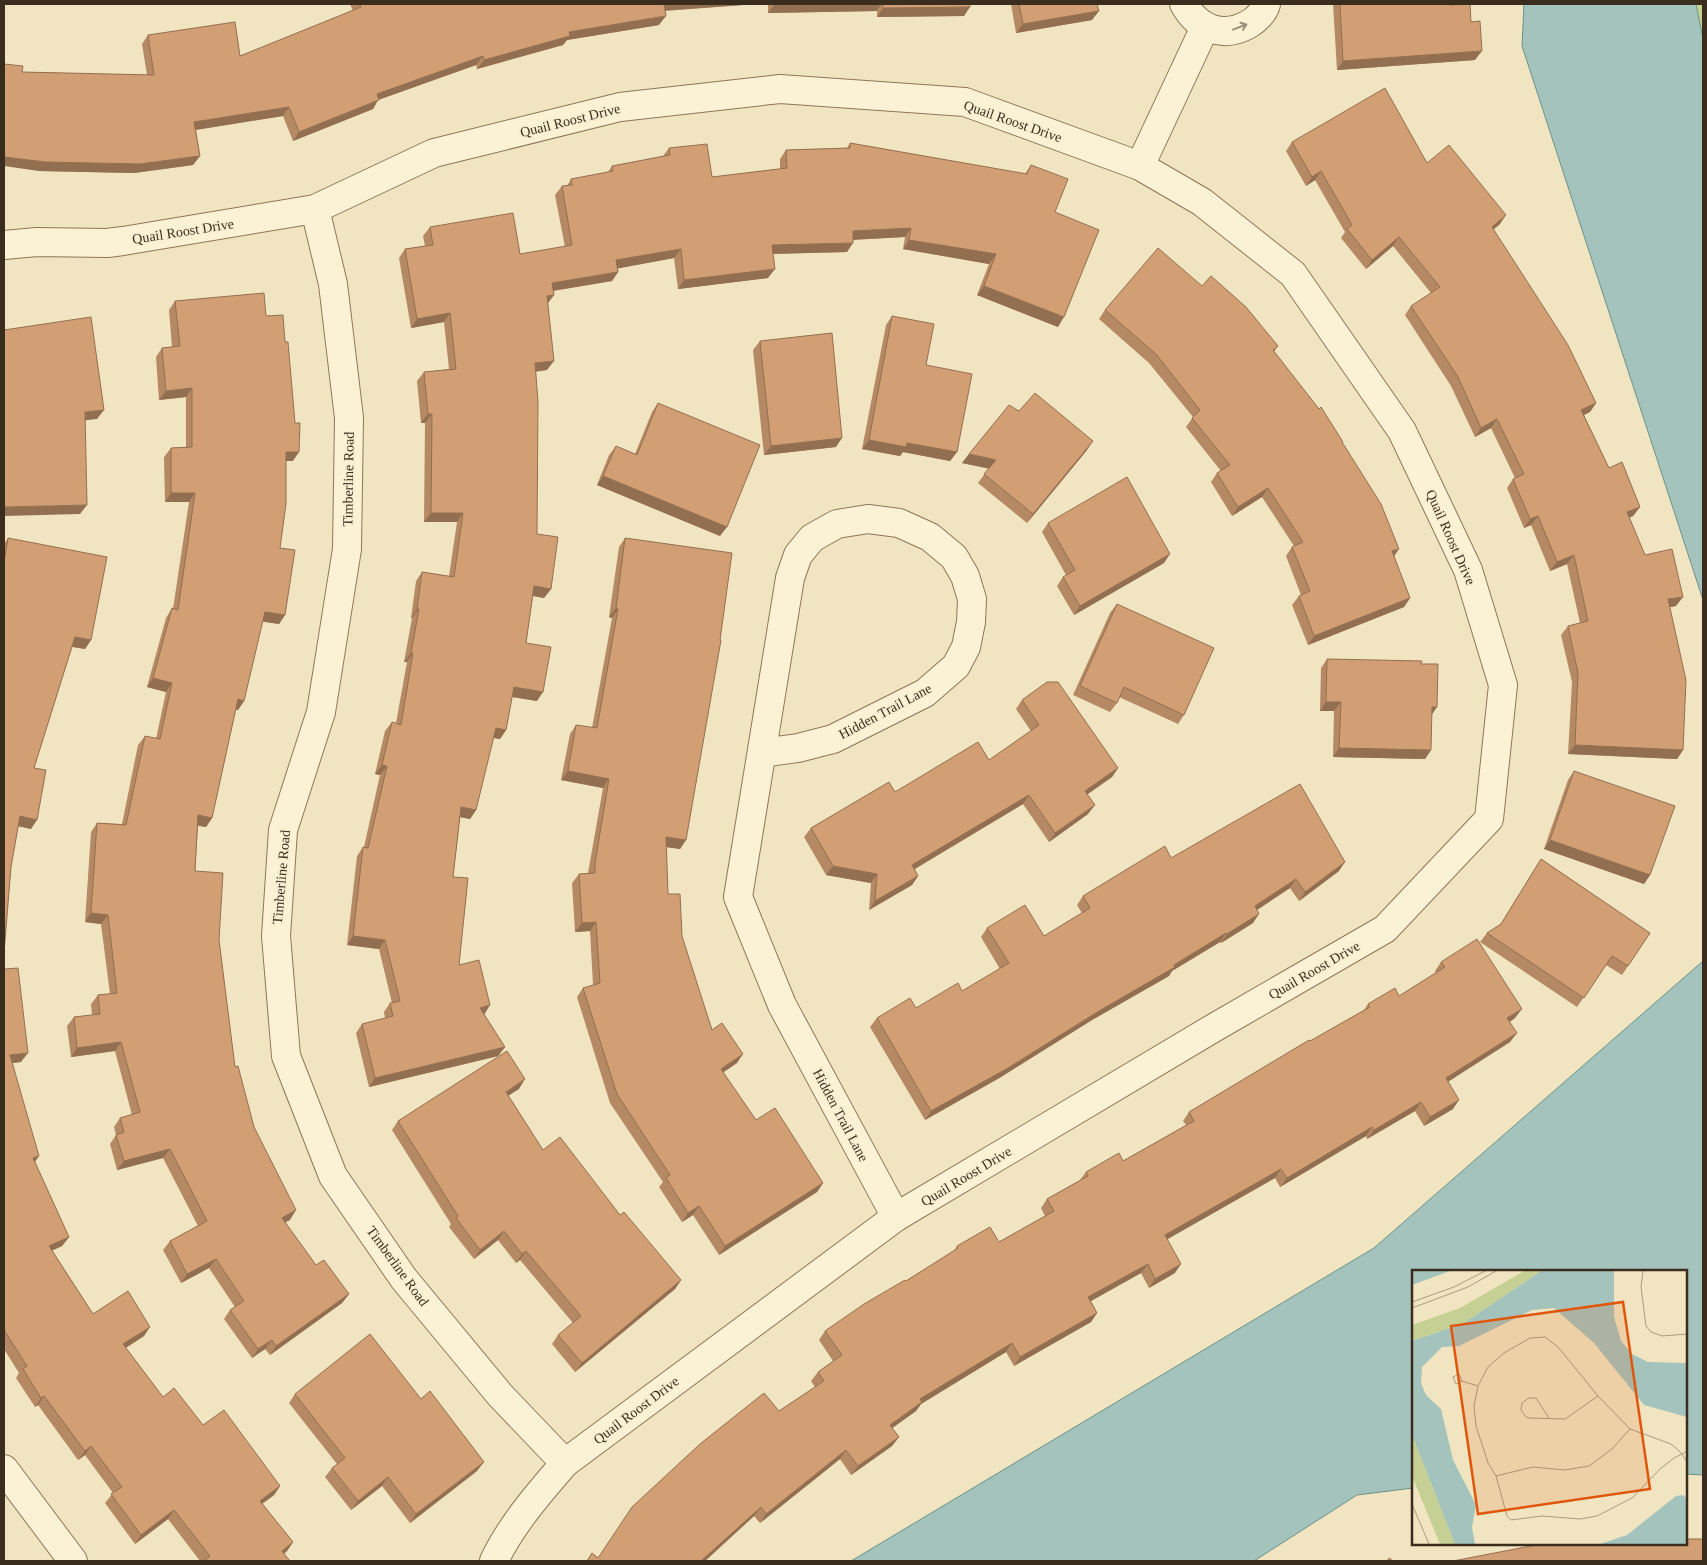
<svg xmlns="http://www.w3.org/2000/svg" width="1707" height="1565" font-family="Georgia,serif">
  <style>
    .green { fill: #c7d094 }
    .water { fill: #a4c3bc; stroke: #6a928a }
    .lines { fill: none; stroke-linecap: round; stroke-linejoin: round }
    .minor-casing { stroke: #8d7657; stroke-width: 30 }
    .minor { stroke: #fbf2d5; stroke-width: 28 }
    .wall { fill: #b58964 }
    .shaded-wall { fill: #936f51 }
    .building { fill: #d29f74; stroke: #936f51 }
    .oneway { stroke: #9b9079 }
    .labels { text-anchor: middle; stroke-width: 4; stroke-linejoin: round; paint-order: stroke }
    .street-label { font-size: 14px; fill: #3b2d1d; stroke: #f8efd2 }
    .inset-road { fill: none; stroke: #a89b7f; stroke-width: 1 }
    .view { fill: #df570d; fill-opacity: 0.15; stroke: #df570d; stroke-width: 2.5 }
    .inset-edge { fill: none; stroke: #3b2d1d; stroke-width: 2.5 }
  </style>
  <rect width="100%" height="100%" fill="#f1e5c1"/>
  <!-- green -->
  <polygon class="green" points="1696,4 1703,4 1703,39"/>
  <!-- water -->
  <g class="water">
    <polygon points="1524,4 1696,4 1703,39 1703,600 1522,46"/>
    <polygon points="1703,961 1703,1475 1686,1474 1686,1271 1413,1271 1413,1488 1357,1495 1254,1561 851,1561 1374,1248"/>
  </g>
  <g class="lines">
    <!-- minor casing -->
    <g class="minor-casing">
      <g id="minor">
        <path d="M 1184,4 C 1198,29 1223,39 1249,24 C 1256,20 1264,12 1266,4"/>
        <polyline points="1140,166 1205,27"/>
        <polyline points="315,209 333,284 349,418 347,549 321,712 283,830 276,936 286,1056 333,1176 404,1279 500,1395 565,1463"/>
        <path d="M 4,245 L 37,242 L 107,243 L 123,241 L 315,209 L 434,153 L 620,107 L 780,89 L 965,102 L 1140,166 L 1202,202 L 1293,274 L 1402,431 L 1468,570 L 1503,685 L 1489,819 L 1385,929 L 1217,1026 L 896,1217 L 565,1463 C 539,1493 511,1525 494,1561"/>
        <polyline points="762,753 798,748 833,739 925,693 956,666 966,647 971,622 972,599 965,576 954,557 930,537 899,523 868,519 837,524 812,538 798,555 790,578 738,897 782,1005 896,1217"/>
        <polyline points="4,1469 73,1561"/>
      </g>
    </g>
    <!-- minor -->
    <use href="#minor" class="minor"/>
  </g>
  <!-- wall -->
  <g class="wall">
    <polygon points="350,4 757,4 665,11 659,25 567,40 563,45 477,69 476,65 378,100 373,109 293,141 283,116 196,130 200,156 193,165 134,173 39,171 22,72 147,75 142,44 148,35 240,56 353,11"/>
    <polygon points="768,4 970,4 964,16 877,17 877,11 768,13"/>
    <polygon points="1011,4 1097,4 1092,20 1016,33"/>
    <polygon points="1333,4 1450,4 1450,5 1471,22 1475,60 1337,70"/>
    <polygon points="1292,142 1427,163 1500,224 1493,230 1596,403 1590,412 1584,415 1609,468 1640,507 1633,516 1629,518 1645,555 1676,606 1670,607 1683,750 1677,759 1568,754 1572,682 1561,635 1568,626 1580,623 1567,564 1550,571 1531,525 1524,528 1507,488 1513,479 1515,478 1491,428 1475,437 1451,386 1405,315 1411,306 1431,293 1393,246 1366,269 1341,238 1345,232 1315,180 1306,186 1286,151"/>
    <polygon points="850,143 1025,174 1031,165 1055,212 1058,327 977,295 989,264 903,249 905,237 853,240 847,252 773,254 768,278 678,289 674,258 618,268 618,272 612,281 553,291 554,295 548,303 547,370 535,372 537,534 551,589 544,598 533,596 526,643 537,701 512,697 506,730 500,739 493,738 476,810 470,819 460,817 453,877 459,965 484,1014 505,1047 498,1056 369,1087 356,1033 362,1024 385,1018 384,1012 390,1003 392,1003 379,949 347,945 357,856 363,847 364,847 380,775 375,774 385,731 392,722 396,723 407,662 404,662 412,618 411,618 416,581 422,572 449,576 457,522 424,522 425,423 421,423 417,381 424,372 449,369 444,322 411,328 399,258 405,249 425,246 423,236 430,227 520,254 565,247 555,195 562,186 567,186 571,179 608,172 612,166 663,156 669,148 712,177 780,169 780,159 786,150 847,148"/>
    <polygon points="1202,286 1278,346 1274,352 1342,443 1394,556 1410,598 1404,607 1308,645 1292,605 1299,596 1301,595 1286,556 1292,547 1294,546 1262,497 1232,516 1211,482 1217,473 1221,471 1186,427 1193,417 1149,363 1099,319 1105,310"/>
    <polygon points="175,301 266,316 293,461 286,461 280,548 285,615 279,624 262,621 244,701 238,710 236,709 212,818 206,827 198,826 195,871 219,940 235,1067 254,1127 290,1220 285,1222 316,1265 349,1294 342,1303 270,1355 265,1349 252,1358 224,1319 230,1310 235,1307 209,1268 181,1283 163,1250 170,1241 198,1226 163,1158 117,1170 110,1144 116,1135 114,1127 120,1118 132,1115 115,1051 71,1057 67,1026 74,1017 92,1015 91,1004 98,995 110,994 101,924 85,922 91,832 97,823 122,824 138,745 145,736 156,739 166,692 147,687 166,618 172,608 173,609 189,502 165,502 164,457 171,448 186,447 186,397 159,400 156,357 162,348 172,347 169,310"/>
    <polygon points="892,316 957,452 950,461 903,452 900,456 862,449 886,325"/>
    <polygon points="760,341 836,447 764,455 753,350"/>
    <polygon points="658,403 720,536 597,485 609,455 616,446 635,454 652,412"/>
    <polygon points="1087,450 1027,523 978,483 989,468 962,463 969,454"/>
    <polygon points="1048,523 1164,563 1074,615 1057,586 1063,577 1066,575 1042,532"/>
    <polygon points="8,538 91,640 85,649 72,647 34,768 31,829 18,826 11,867 4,953 4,544"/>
    <polygon points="625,538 686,840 680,849 666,847 668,894 712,1030 737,1063 723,1072 756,1120 823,1183 817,1192 719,1255 693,1215 682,1222 659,1187 663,1182 610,1103 577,997 583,988 593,985 590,931 575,932 572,883 579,874 588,873 603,788 561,780 570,734 576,725 592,728 612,618 609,617 619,547"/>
    <polygon points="1117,604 1184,715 1178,724 1119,697 1117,703 1110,712 1073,695 1110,613"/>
    <polygon points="1327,659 1421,664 1431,750 1425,759 1333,757 1334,711 1320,711 1321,668"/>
    <polygon points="1022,700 1118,768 1112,777 1088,794 1088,814 1049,842 1023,804 915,869 918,876 912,885 869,910 871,883 826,875 804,837 811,828 895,792 989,760 1031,731 1016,709"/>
    <polygon points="1574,771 1650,875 1644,884 1544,849 1568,780"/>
    <polygon points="1171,858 1339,871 1299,901 1290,888 1257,910 1253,923 1221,943 1220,942 1172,971 1169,976 1092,1020 1001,1077 925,1120 870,1027 877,1018 916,1008 962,991 1000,969 981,937 987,928 1044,936 1082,913 1077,905 1083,896"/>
    <polygon points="1541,859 1650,933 1622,975 1606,965 1577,1007 1480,942 1487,933 1500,925"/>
    <polygon points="1441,962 1515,1018 1510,1022 1510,1042 1448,1081 1453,1109 1424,1126 1415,1111 1367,1139 1366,1136 1280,1187 1275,1178 1167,1239 1175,1273 1149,1288 1141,1273 1091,1301 1097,1313 1091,1322 1014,1366 1006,1352 921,1404 916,1411 892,1428 899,1437 892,1446 851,1475 840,1459 760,1523 754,1516 705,1561 582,1561 587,1561 592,1553 598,1558 779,1411 815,1387 811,1381 818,1372 833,1361 819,1340 825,1331 954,1251 957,1246 999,1242 1045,1216 1041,1208 1047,1199 1080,1180 1086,1172 1123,1161 1186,1125 1183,1121 1189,1112 1364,1010 1368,1004 1399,996 1436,973 1435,971"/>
    <polygon points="4,969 21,1062 12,1063 35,1162 69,1237 62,1246 52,1250 93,1314 144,1336 126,1348 163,1397 203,1425 280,1486 274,1495 262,1504 293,1542 287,1551 284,1554 290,1561 200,1561 168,1519 135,1544 105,1503 113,1493 85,1455 78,1460 38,1405 35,1407 16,1378 19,1373 4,1349"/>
    <polygon points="519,1089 508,1095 543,1150 620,1215 681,1280 675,1289 575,1372 552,1344 558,1335 573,1323 520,1260 516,1263 498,1240 474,1259 449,1227 451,1224 392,1130 398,1121"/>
    <polygon points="295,1394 477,1471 410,1523 382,1486 351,1510 325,1477 332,1468 337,1464 289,1403"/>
  </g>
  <!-- shaded-wall -->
  <g class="shaded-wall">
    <polygon points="662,4 757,4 657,11"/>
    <polygon points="775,4 881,4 877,11 768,13"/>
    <polygon points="970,7 964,16 877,17 883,8"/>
    <polygon points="1099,11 1092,20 1016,33 1023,24"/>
    <polygon points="666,16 659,25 567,40 563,45 477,69 484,60 569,32"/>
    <polygon points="1482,51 1475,60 1337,70 1343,61"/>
    <polygon points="483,56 476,65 378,100 373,109 293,141 299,132 377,94"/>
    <polygon points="289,107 283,116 188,131 194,122"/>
    <polygon points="200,156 193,165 134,173 39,171 4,166 4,157"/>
    <polygon points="1321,171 1315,180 1306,186 1312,177"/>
    <polygon points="1506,215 1500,224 1485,236 1492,227"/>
    <polygon points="911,228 905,237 846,240 853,231"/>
    <polygon points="1399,237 1393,246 1366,269 1372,260"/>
    <polygon points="909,240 996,254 989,264 903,249"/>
    <polygon points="853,243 847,252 765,254 772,245"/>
    <polygon points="681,249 674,258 610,270 616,260"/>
    <polygon points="775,269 768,278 678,289 684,280"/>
    <polygon points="618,272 612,281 545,292 552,283"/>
    <polygon points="984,286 1064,317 1058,327 977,295"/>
    <polygon points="554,295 547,304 547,296"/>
    <polygon points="450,313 444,322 411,328 417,319"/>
    <polygon points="554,361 547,370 528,372 535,363"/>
    <polygon points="192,388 186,397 159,400 166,391"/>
    <polygon points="1596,403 1590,412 1575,419 1581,410"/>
    <polygon points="104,410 97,419 79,421 85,412"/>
    <polygon points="428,414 432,414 425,423 421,423"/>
    <polygon points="1497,419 1491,428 1475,437 1481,428"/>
    <polygon points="842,438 836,447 764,455 771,446"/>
    <polygon points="869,440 907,443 957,452 950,461 903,452 900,456 862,449"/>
    <polygon points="1093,441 1087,450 1027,523 1033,514"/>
    <polygon points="286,452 299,452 293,461 280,461"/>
    <polygon points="969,454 996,460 990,469 962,463"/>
    <polygon points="603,476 727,527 720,536 597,485"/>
    <polygon points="1268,488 1262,497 1232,516 1238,507"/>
    <polygon points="171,493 195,493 189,502 165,502"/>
    <polygon points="87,505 80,514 4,516 4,507"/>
    <polygon points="1640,507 1633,516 1621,521 1627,512"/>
    <polygon points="431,513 463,513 457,522 424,522"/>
    <polygon points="1538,516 1531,525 1524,528 1530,519"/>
    <polygon points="1399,549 1393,558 1392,551"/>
    <polygon points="1170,554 1164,563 1074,615 1080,606"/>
    <polygon points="1574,555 1567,564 1550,571 1557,562"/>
    <polygon points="534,586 551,589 544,598 528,595"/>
    <polygon points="1683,597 1676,606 1661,609 1668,599"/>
    <polygon points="1410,598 1404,607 1308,645 1314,636"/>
    <polygon points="616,608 618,609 612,618 609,617"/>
    <polygon points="417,609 419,609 412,618 411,618"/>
    <polygon points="265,612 285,615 279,624 258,621"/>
    <polygon points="75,637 91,640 85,649 68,646"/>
    <polygon points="411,653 413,653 407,662 404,662"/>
    <polygon points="153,678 172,683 166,692 147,687"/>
    <polygon points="514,687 543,692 537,701 507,696"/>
    <polygon points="238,699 244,701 238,710 231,708"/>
    <polygon points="1326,702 1341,702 1334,711 1320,711"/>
    <polygon points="1432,707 1437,707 1431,716"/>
    <polygon points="496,728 506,730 500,739 489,737"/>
    <polygon points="1575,745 1683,750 1677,759 1568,754"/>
    <polygon points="1339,748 1431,750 1425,759 1333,757"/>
    <polygon points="382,765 387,766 380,775 375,774"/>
    <polygon points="1118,768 1112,777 1079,800 1085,791"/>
    <polygon points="568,771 609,779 603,788 561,780"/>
    <polygon points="1029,795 1023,804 906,874 912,865"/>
    <polygon points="1095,805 1088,814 1049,842 1055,833"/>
    <polygon points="461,807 476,810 470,819 455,816"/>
    <polygon points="198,815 212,818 206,827 192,824"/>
    <polygon points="20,816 37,820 31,829 13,825"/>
    <polygon points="666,837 686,840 680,849 659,846"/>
    <polygon points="1550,840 1650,875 1644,884 1544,849"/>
    <polygon points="1345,862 1339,871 1299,901 1305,892"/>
    <polygon points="833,866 877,874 871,883 826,875"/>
    <polygon points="918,876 912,885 869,910 875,901"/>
    <polygon points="1296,879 1290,888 1248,916 1255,906"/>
    <polygon points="91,913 108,915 101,924 85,922"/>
    <polygon points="1259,914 1253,923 1221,943 1227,934"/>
    <polygon points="596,922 590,931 575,932 582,923"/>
    <polygon points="1226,933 1220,942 1172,971 1169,976 1092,1020 1001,1077 925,1120 931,1111"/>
    <polygon points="353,936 385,940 379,949 347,945"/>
    <polygon points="490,1005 484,1015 480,1008"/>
    <polygon points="1522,1009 1515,1018 1501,1027 1507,1018"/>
    <polygon points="1517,1033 1510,1042 1440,1087 1446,1078"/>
    <polygon points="121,1042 115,1051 71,1057 77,1048"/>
    <polygon points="505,1047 498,1056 369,1087 375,1078"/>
    <polygon points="28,1053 21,1062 4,1064 10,1055"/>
    <polygon points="743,1054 737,1063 715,1078 721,1069"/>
    <polygon points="525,1079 519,1089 500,1101 506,1092"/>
    <polygon points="1459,1100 1453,1109 1424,1126 1430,1117"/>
    <polygon points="1421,1102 1415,1111 1367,1139 1374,1130"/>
    <polygon points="1372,1127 1366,1136 1280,1187 1287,1178"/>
    <polygon points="170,1149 163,1158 117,1170 124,1161"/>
    <polygon points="39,1156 33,1165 33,1158"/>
    <polygon points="1281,1169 1275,1178 1159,1244 1165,1235"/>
    <polygon points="823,1183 817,1192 719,1255 725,1246"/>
    <polygon points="699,1206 693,1215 682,1222 688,1213"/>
    <polygon points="296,1210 290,1220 276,1227 282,1218"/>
    <polygon points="504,1231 498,1240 474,1259 480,1250"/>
    <polygon points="69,1237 62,1246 43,1255 49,1246"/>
    <polygon points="526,1251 520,1260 516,1263 522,1254"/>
    <polygon points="216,1259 209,1268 181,1283 187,1274"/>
    <polygon points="1148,1264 1141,1273 1082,1306 1088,1297"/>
    <polygon points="1181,1264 1175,1273 1149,1288 1155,1279"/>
    <polygon points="681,1280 675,1289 575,1372 582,1363"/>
    <polygon points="349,1294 342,1303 270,1355 276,1346"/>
    <polygon points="1097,1313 1091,1322 1014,1366 1020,1357"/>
    <polygon points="150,1327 144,1336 117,1353 123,1344"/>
    <polygon points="272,1340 265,1349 252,1358 258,1349"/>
    <polygon points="1012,1343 1006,1352 921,1404 916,1411 884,1434 890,1425 920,1399"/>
    <polygon points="44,1396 38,1405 35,1407 41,1398"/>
    <polygon points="899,1437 892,1446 851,1475 858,1466"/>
    <polygon points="91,1446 85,1455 78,1460 85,1451"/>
    <polygon points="846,1450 840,1459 760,1523 766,1514"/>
    <polygon points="484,1462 477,1471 410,1523 416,1514"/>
    <polygon points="388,1477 382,1486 351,1510 358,1501"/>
    <polygon points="280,1486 274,1495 254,1510 260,1501"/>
    <polygon points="761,1507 754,1516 705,1561 701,1561"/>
    <polygon points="174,1510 168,1519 135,1544 141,1535"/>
    <polygon points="293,1542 287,1551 275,1560 282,1551"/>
  </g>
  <!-- building -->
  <g class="building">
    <polygon points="360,4 664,4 666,16 569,32 570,36 484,60 483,56 377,94 379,100 299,132 289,107 194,122 200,156 140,164 45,162 4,157 4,64 23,66 22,72 154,75 148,35 235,22 240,56 361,7"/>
    <polygon points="883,4 970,4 970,7 883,8"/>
    <polygon points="1019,4 1097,4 1099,11 1023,24"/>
    <polygon points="1340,4 1450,4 1450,5 1470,4 1471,22 1480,21 1482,51 1343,61"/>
    <polygon points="1385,88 1427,163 1449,145 1506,215 1492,227 1568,345 1596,403 1581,410 1609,468 1622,462 1640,507 1627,512 1645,555 1672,549 1683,597 1668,599 1686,680 1683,750 1575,745 1578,673 1568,626 1588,621 1574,555 1557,562 1538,516 1530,519 1513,479 1524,474 1497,419 1481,428 1458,377 1411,306 1440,287 1399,237 1372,260 1347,229 1352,225 1321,171 1312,177 1292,142"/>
    <polygon points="850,143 1027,174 1031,165 1068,179 1055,212 1099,230 1064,317 984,286 996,254 909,240 911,228 853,231 853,243 772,245 775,269 684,280 681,249 616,260 618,272 552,283 554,295 547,296 554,361 535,363 538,401 537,534 558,537 551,589 534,586 526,643 551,647 543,692 514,687 506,730 496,728 476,810 461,807 453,877 468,878 459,965 479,960 490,1005 480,1008 505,1047 375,1078 362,1024 393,1016 390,1003 400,1001 385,940 353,936 363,847 368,848 387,766 382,765 392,722 401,725 413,653 411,653 419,609 417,609 422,572 454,577 463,513 431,513 432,414 428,414 424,372 456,369 450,313 417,319 405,249 433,245 430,227 513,213 520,254 572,245 562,186 572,185 571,179 613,171 612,166 670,155 669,148 707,144 712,177 787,168 786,150 850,148"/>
    <polygon points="1158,248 1202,286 1211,276 1246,307 1278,346 1273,350 1319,409 1321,407 1343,442 1342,442 1381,504 1399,549 1392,551 1410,598 1314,636 1299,596 1310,591 1292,547 1303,542 1268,488 1238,507 1217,473 1230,465 1192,418 1200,410 1156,354 1105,310"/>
    <polygon points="264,293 266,316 283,315 285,342 288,342 295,423 300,423 299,452 286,452 286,504 280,548 295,550 285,615 265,612 244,701 238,699 212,818 198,815 195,871 223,873 219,940 235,1067 238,1066 254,1127 296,1210 282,1218 316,1265 324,1260 349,1294 276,1346 272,1340 258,1349 230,1310 244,1301 216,1259 187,1274 170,1241 207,1221 170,1149 124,1161 116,1135 124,1132 120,1118 140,1112 121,1042 77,1048 74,1017 100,1014 98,995 117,993 108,915 91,913 97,823 126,825 145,736 160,739 172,683 153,678 172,608 178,610 195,493 171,493 171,448 192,447 192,388 166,391 162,348 180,346 175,301"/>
    <polygon points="892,316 934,324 926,365 972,374 957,452 907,443 906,447 869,440"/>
    <polygon points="91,317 104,410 85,412 87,505 4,507 4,330"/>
    <polygon points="832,333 842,438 771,446 760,341"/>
    <polygon points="1035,393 1093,441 1033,514 984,474 996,460 969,454 1009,405 1019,411"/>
    <polygon points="658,403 760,445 727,527 603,476 616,446 637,455"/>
    <polygon points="1127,477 1170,554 1080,606 1063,577 1075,570 1048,523"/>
    <polygon points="8,538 107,557 91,640 75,637 34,768 46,770 37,820 20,816 11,867 4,953 4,562"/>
    <polygon points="625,538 732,553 720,640 721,640 686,840 666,837 668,894 680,894 682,936 712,1030 722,1023 743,1054 721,1069 756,1120 775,1108 823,1183 725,1246 699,1206 688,1213 666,1178 670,1175 617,1094 583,988 600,983 596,922 582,923 579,874 595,873 595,863 609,779 568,771 576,725 597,728 618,609 616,608"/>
    <polygon points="1117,604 1214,648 1184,715 1124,687 1117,703 1080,686"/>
    <polygon points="1327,659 1422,661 1421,664 1438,664 1437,707 1432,707 1431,750 1339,748 1341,702 1326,702"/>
    <polygon points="1047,682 1058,682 1118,768 1085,791 1095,805 1055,833 1029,795 912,865 918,876 875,901 877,874 833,866 811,828 889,782 895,792 978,742 989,760 1039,725 1022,700"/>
    <polygon points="1574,771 1675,806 1650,875 1550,840"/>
    <polygon points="1300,784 1345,862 1305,892 1296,879 1255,906 1259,914 1227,934 1226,933 1174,965 1175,967 1099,1011 1008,1068 931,1111 877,1018 910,998 916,1008 958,983 962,991 1009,963 987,928 1025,905 1044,936 1090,908 1083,896 1165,846 1171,858"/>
    <polygon points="1541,859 1650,933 1628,966 1612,956 1584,998 1487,933 1501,924"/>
    <polygon points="1477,939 1522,1009 1507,1018 1517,1033 1446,1078 1459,1100 1430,1117 1421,1102 1374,1130 1372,1127 1287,1178 1281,1169 1165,1235 1181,1264 1155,1279 1148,1264 1088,1297 1097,1313 1020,1357 1012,1343 920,1399 922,1402 890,1425 899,1437 858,1466 846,1450 766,1514 761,1507 701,1561 587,1561 592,1553 598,1558 632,1507 700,1444 764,1393 779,1411 824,1381 818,1372 842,1355 825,1331 864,1304 905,1280 906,1281 958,1248 957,1246 990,1227 999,1242 1054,1211 1047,1199 1088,1176 1086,1172 1119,1153 1123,1161 1194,1121 1189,1112 1309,1040 1310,1041 1370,1007 1368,1004 1395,988 1399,996 1445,967 1441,962"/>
    <polygon points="18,968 28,1053 10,1055 39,1156 33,1158 69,1237 49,1246 93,1314 128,1291 150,1327 123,1344 163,1397 174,1388 203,1425 224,1410 280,1486 260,1501 293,1542 282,1551 290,1561 204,1561 210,1556 174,1510 141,1535 111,1494 122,1487 91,1446 85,1451 44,1396 41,1398 23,1369 27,1366 4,1330 4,969"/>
    <polygon points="507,1051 525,1079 506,1092 543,1150 560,1137 620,1215 624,1212 681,1280 582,1363 558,1335 581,1316 526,1251 522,1254 504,1231 480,1250 456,1218 458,1216 398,1121"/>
    <polygon points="370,1334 421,1399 430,1391 484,1462 416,1514 388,1477 358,1501 332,1468 345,1458 295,1394"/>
    <polygon points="1686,1539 1703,1539 1703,1561 1453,1561 1541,1544 1686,1544"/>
    <polygon points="1390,1558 1392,1561 1386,1561"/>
  </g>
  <!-- one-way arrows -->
  <defs><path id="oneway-shaft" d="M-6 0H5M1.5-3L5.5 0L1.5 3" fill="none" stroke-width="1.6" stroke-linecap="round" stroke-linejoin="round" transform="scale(1.25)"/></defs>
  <use class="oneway" href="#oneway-shaft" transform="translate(1240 27) rotate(-21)"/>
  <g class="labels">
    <!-- street labels -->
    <g class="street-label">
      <text transform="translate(570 120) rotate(-14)" y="5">Quail Roost Drive</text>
      <text transform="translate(1013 121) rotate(19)" y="5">Quail Roost Drive</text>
      <text transform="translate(183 231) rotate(-9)" y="5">Quail Roost Drive</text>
      <text transform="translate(348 479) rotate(-89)" y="5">Timberline Road</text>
      <text transform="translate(1451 537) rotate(66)" y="5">Quail Roost Drive</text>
      <text transform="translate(885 711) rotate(-28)" y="5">Hidden Trail Lane</text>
      <text transform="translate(281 877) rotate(-85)" y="5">Timberline Road</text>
      <text transform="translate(1314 970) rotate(-30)" y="5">Quail Roost Drive</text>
      <text transform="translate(841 1115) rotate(62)" y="5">Hidden Trail Lane</text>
      <text transform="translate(966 1176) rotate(-31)" y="5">Quail Roost Drive</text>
      <text transform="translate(398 1266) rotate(54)" y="5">Timberline Road</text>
      <text transform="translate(636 1410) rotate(-37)" y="5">Quail Roost Drive</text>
    </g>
  </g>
  <!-- overview -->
  <g transform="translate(1412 1270)">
    <rect width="275" height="275" fill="#f1e5c1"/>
    <path d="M 112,1 L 129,1 L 52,53 L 0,71 L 0,55 L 48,38 ZM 0,165 L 43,274 L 28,274 L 0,206 Z" fill="#c7d094"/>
    <path d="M 0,1 L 38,1 L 0,15 ZM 129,1 L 202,1 L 202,47 L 209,71 L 220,84 L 236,92 L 275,93 L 275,147 L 232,135 L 182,73 L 142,38 L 120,40 L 47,76 L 30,77 L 10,97 L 9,113 L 14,125 L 29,139 L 41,190 L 64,235 L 60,257 L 63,274 L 43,274 L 0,165 L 0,71 L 52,53 ZM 271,225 L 275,229 L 275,274 L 188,274 L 215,265 L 264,226 Z" fill="#a4c3bc"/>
    <path class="inset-road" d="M 231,1 L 229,17 L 234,56 L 239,62 L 250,66 L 275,64M 0,32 L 42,17 L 73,1M 0,38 L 56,17 L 84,1M 50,111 L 47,104 L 41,107 L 44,114 L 50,111 L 66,116M 137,148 L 124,128 L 117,128 L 110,133 L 109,140 L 114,147 L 117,148 L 153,149 L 186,126M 275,181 L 270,184 L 262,188 L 248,199 L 220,228 L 185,246 L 168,249 L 130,246 L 99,250 L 95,246 L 84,206 L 76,193 L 64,156 L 62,136 L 66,116 L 76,97 L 92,83 L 118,68 L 133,67 L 146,77 L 186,126 L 218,159 L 259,174 L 266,180 L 270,184 L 275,192M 84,206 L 121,197 L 153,200 L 177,196 L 200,179 L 218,159M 0,234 L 17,274"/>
    <path class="view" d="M 211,32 L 238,219 L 66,244 L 39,56 Z"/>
    <rect width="275" height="275" class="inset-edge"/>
  </g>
  <!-- border -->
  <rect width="1707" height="1565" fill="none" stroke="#3b2d1d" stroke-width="10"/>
</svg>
